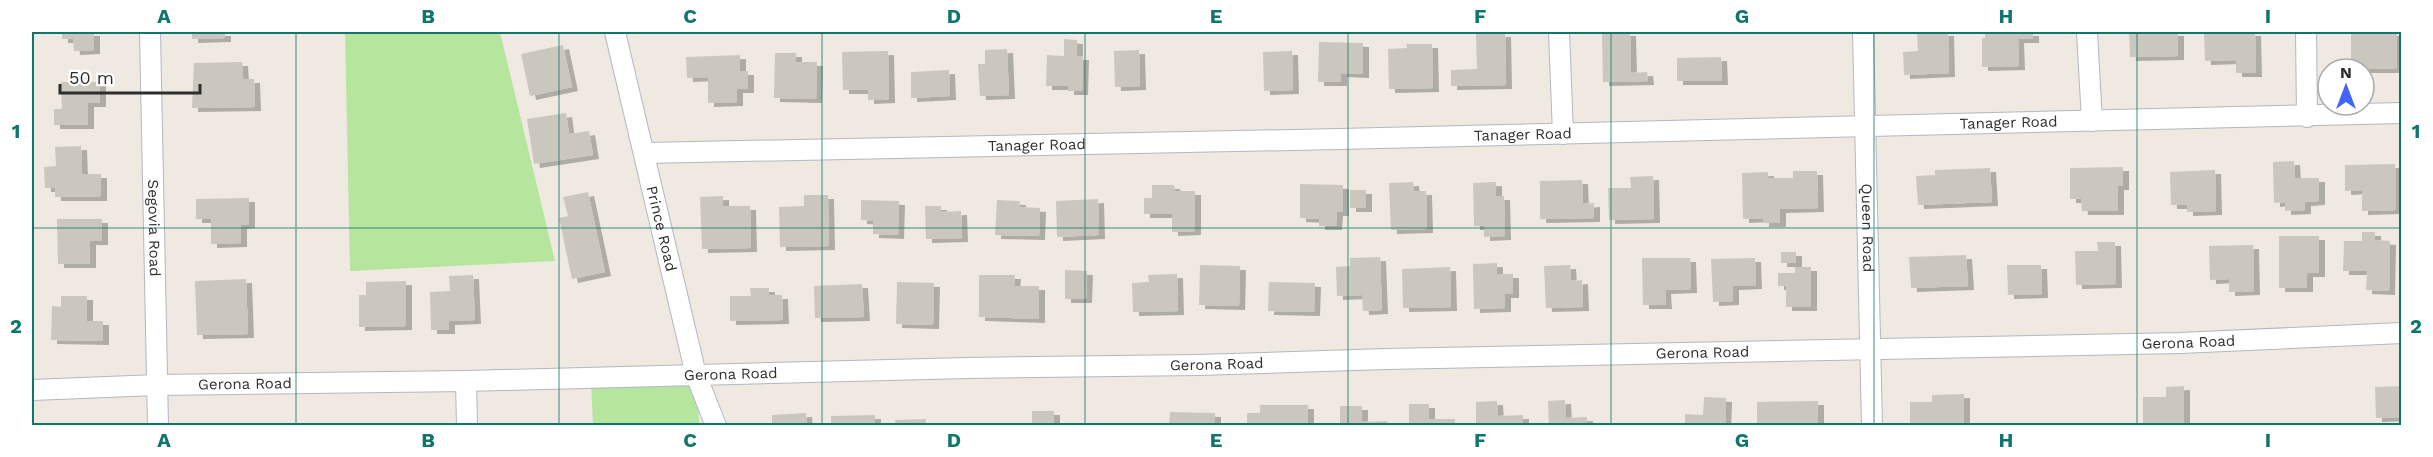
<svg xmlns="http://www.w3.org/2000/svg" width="2433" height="457" font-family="'Work Sans',sans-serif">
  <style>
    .green { fill: #b6e59e }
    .building { fill: #cbc7bf; filter: url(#shadow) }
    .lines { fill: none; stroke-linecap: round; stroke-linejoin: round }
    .minor-casing { stroke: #b4b7c1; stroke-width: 22 }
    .minor { stroke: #fff; stroke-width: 20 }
    .grid { fill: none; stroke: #0f766e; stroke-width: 1.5; stroke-opacity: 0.55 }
    .labels { text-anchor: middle; stroke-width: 6; stroke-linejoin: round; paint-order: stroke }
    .street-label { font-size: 15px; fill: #2e2e2e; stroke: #fff }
    .neatline { fill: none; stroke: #0f766e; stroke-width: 2 }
    .grid-label { font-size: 20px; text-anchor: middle; font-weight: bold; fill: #0f766e }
  </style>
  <defs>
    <filter id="shadow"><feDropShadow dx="6" dy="4" stdDeviation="0" flood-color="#0004"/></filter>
  </defs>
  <rect width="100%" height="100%" fill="#efe9e1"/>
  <!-- green -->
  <g class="green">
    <polygon points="345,32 500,32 555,261 350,271"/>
    <polygon points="697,374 699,425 593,425 591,382"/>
  </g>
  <!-- building -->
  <g class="building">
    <polygon points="62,32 94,32 94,50 74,51 73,39 62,39"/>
    <polygon points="192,32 225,32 225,38 192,39"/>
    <polygon points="1602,32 1630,32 1631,73 1647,72 1648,81 1603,82"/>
    <polygon points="1917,32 1948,32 1949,73 1904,75 1903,52 1918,51"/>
    <polygon points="1985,32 2033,32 2033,39 2018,39 2019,66 1982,67 1982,38 1985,38"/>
    <polygon points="2129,32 2178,32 2178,56 2130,57"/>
    <polygon points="2204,32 2255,32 2256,73 2236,73 2236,60 2205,61"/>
    <rect x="2351" y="32" width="46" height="37"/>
    <polygon points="1505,33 1506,85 1451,86 1451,70 1477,69 1476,34"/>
    <polygon points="1064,39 1077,40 1077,56 1083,56 1082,91 1068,91 1068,86 1046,86 1047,55 1064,56"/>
    <polygon points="1319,42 1363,43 1363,74 1341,73 1341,82 1318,82"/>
    <polygon points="1406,44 1432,44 1433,88 1389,89 1388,49 1407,48"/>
    <polygon points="563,45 572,87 530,96 521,54"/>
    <polygon points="1007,49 1009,95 980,96 978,64 985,64 985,50"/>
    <polygon points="1139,50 1140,86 1115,87 1114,51"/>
    <polygon points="888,51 889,99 868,100 868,90 843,90 842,52"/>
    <polygon points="1292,51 1293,90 1264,91 1263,52"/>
    <polygon points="775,53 796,53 796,62 817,62 816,99 774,98"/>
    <polygon points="740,55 740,71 748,71 748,89 737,89 737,102 708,103 708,77 687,78 686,57"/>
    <polygon points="1721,57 1722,81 1677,81 1677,58"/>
    <polygon points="242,62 243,79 254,79 255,107 192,108 194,63"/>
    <polygon points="949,70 950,96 911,98 911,72"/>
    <polygon points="61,82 100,82 100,103 88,103 88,125 54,125 54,109 62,109"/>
    <polygon points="566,113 569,134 589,131 593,155 534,164 527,119"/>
    <polygon points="81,146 82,174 101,174 101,197 55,197 55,188 45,188 44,167 56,166 55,147"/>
    <polygon points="2294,161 2295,178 2319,178 2319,201 2305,202 2305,210 2285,211 2285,202 2274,203 2273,162"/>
    <polygon points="2395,164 2396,210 2362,211 2362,190 2345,191 2345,165"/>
    <polygon points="2123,167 2123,186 2118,186 2118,211 2082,211 2081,199 2070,199 2070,168"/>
    <polygon points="1990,168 1992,202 1918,205 1916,176 1935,175 1935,170"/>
    <polygon points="2215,170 2216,211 2187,212 2187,205 2171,205 2170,172"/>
    <polygon points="1793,171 1817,171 1818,208 1780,209 1780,223 1763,223 1763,218 1743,219 1742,173 1768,172 1768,178 1793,178"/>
    <polygon points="1653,176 1654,219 1609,220 1608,188 1631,188 1630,177"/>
    <polygon points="1582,180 1583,204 1594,203 1594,218 1540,219 1540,181"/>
    <polygon points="1413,182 1414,191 1426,191 1427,229 1391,230 1389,183"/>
    <polygon points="1496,182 1496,196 1504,196 1505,236 1484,237 1484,226 1474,226 1473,183"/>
    <polygon points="1300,184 1343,185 1343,212 1337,212 1336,226 1319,226 1319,219 1300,218"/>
    <polygon points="1152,185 1174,185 1175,191 1195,191 1195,231 1172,232 1172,214 1144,214 1144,198 1152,198"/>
    <rect x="1350" y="190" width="16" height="18"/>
    <polygon points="588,192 605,272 572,279 559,218 568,216 563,197"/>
    <polygon points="804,195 828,195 829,246 780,247 779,207 804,206"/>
    <polygon points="723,196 723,206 750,206 751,248 702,249 700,197"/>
    <polygon points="249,198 249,224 241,225 241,243 211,244 211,219 196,219 196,199"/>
    <polygon points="1098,199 1099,235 1057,237 1056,201"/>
    <polygon points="861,200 899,201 898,235 873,234 873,221 861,220"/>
    <polygon points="997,200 1020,201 1019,207 1040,208 1039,236 995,235"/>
    <polygon points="925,206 941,206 941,212 961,211 962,238 926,239"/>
    <polygon points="57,219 102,219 102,241 90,241 90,264 58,264"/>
    <polygon points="2362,232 2375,232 2375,240 2390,241 2389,291 2366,290 2367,271 2343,271 2344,241 2362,241"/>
    <polygon points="2279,236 2319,236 2319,273 2307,273 2307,288 2279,288"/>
    <polygon points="2097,242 2115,242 2116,284 2076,285 2075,251 2098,251"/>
    <polygon points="2253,245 2254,291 2229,292 2229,279 2210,280 2209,246"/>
    <rect x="1781" y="252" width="15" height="11"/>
    <polygon points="1966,255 1968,286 1911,288 1909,257"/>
    <polygon points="1380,257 1382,310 1363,311 1362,295 1337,296 1336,267 1350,266 1350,258"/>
    <polygon points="1642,258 1690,258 1691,289 1665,290 1666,305 1643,305"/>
    <polygon points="1755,258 1756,285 1733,286 1733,301 1713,302 1711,259"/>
    <polygon points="1497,263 1497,274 1513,274 1513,294 1505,294 1505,308 1474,309 1473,264"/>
    <polygon points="1200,265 1240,266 1239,306 1199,305"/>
    <polygon points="1570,265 1571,281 1582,280 1583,307 1546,308 1544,266"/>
    <polygon points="2007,265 2041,265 2042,294 2008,295"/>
    <polygon points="1450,267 1451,307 1403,308 1402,269"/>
    <polygon points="1795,267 1811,267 1811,307 1786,307 1786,286 1778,286 1778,273 1795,273"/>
    <polygon points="1065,270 1087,271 1086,299 1065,299"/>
    <polygon points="1177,274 1178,311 1133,312 1132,283 1149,282 1148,275"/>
    <polygon points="473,275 475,320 449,321 449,330 431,330 430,292 450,291 449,276"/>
    <polygon points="979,275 1015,275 1014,286 1039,286 1039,319 979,317"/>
    <polygon points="246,279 248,334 197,335 195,281"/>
    <polygon points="406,281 406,326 359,327 359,295 366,295 366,282"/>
    <polygon points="897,282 934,283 933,325 896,324"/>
    <polygon points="1269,282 1315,283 1314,312 1268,311"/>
    <polygon points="862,284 864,317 815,318 814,286"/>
    <polygon points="750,288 769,288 769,295 782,295 783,320 730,321 730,296 751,296"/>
    <polygon points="61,296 87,296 87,321 103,321 103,341 51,340 52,306 61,307"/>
    <polygon points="2184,386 2184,423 2143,424 2143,397 2166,397 2166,387"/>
    <polygon points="2402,386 2402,417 2376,418 2375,387"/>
    <polygon points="1964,394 1964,426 1910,426 1910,402 1932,402 1932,395"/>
    <polygon points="1704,397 1726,398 1725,426 1685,426 1685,414 1703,415"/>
    <polygon points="1565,400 1566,418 1587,417 1587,426 1549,426 1548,401"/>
    <polygon points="1497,401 1498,416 1523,415 1523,426 1476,426 1476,402"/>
    <polygon points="1818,401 1818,426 1757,426 1757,402"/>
    <polygon points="1409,404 1429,404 1429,419 1455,419 1455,426 1409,426"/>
    <polygon points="1260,405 1308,405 1308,426 1247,426 1247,413 1260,413"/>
    <polygon points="1340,406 1362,406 1362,422 1387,421 1388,426 1340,426"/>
    <rect x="1032" y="411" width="22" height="15"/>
    <polygon points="1170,412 1215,413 1215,426 1169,426"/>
    <polygon points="806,413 807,426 772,426 772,415"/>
    <polygon points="875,415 875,426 831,426 831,416"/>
    <polygon points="926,419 926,426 896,426 895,420"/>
  </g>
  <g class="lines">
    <!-- minor casing -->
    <g class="minor-casing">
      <g id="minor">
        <path id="s1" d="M 150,32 L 158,426"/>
        <path id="s2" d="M 615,32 L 696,375 L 716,426"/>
        <polyline points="1559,32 1563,134"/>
        <path id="s3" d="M 1863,32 L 1872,426"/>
        <polyline points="2087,32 2092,121"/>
        <polyline points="2306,32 2307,117"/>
        <path id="s4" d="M 645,153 L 1340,139 L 2402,113"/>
        <polyline points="466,381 467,426"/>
        <path id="s5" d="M 32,390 L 157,385 L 466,381 L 967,368 L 1198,365 L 1386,359 L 2180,343 L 2402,333"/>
      </g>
    </g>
    <!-- minor -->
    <use href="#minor" class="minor"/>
  </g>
  <!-- grid -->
  <path class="grid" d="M 296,32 L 296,426M 559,32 L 559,426M 822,32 L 822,426M 1085,32 L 1085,426M 1348,32 L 1348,426M 1611,32 L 1611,426M 1874,32 L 1874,426M 2137,32 L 2137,426M 32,228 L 2402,228"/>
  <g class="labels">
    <!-- street labels -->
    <g class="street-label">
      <text dy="5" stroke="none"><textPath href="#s4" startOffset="1364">Tanager Road</textPath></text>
      <text dy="5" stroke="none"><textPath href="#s4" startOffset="878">Tanager Road</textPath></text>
      <text dy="5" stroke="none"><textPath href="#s4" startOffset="392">Tanager Road</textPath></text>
      <text dy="5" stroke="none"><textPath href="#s1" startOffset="196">Segovia Road</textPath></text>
      <text dy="5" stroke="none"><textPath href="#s3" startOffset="196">Queen Road</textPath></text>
      <text dy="5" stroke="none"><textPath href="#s2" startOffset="202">Prince Road</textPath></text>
      <text dy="5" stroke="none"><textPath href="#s5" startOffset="2157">Gerona Road</textPath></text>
      <text dy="5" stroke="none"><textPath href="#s5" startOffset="1671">Gerona Road</textPath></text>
      <text dy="5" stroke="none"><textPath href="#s5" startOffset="1185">Gerona Road</textPath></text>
      <text dy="5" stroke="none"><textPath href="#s5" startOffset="699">Gerona Road</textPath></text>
      <text dy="5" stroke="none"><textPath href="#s5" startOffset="213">Gerona Road</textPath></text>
    </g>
  </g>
  <!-- border -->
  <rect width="2433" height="457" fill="none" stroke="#ffffff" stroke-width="66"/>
  <!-- north arrow -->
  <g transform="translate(2346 87)"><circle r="28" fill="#ffffff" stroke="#ababab" stroke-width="1.5"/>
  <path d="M0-4.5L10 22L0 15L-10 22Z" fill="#4264fb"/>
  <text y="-9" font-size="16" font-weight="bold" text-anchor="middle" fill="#2e2e2e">N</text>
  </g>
  <!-- scale -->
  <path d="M60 84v9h140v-9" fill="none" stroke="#2e2e2e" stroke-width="3"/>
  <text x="69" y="84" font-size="18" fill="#2e2e2e" stroke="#ffffff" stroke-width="4.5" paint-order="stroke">50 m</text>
  <rect x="33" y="33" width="2367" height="391" class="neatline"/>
  <g class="grid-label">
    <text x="164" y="23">A</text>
    <text x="428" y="23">B</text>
    <text x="690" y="23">C</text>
    <text x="954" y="23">D</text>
    <text x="1216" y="23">E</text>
    <text x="1480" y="23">F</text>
    <text x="1742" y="23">G</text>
    <text x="2006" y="23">H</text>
    <text x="2268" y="23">I</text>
    <text x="16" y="138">1</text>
    <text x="2416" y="138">1</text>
    <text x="16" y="333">2</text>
    <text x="2416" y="333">2</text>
    <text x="164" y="447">A</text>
    <text x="428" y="447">B</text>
    <text x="690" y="447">C</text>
    <text x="954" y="447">D</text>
    <text x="1216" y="447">E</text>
    <text x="1480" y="447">F</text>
    <text x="1742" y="447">G</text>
    <text x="2006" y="447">H</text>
    <text x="2268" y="447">I</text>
  </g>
</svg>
